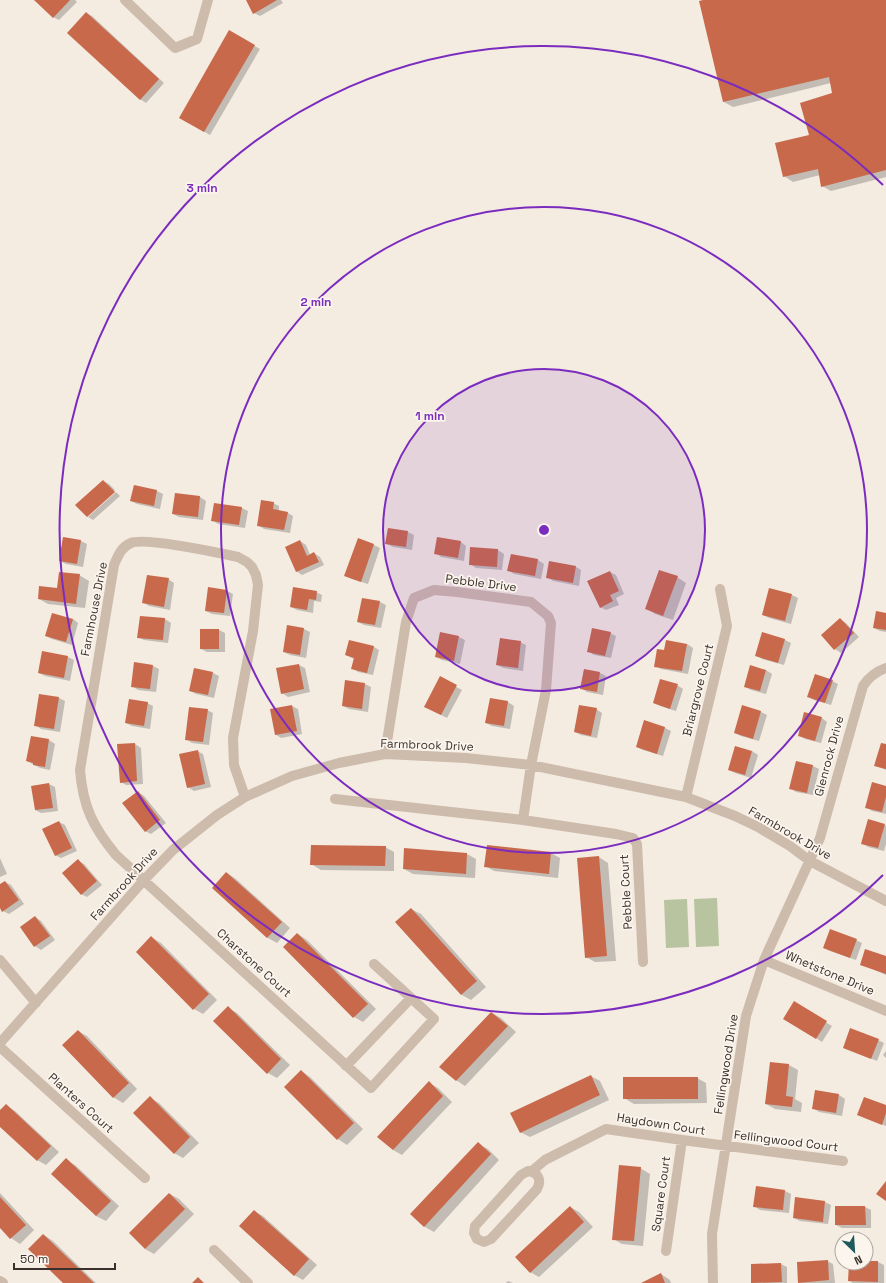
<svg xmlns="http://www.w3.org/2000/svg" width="886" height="1283" font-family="'Space Grotesk',sans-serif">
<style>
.green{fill:#b8c4a0}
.shadow{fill:#0003}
.building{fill:#c8694b}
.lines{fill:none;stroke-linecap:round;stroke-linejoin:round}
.minor{stroke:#cdbbac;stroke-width:10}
.ring{fill:none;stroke:#7b2cbf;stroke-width:2}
.labels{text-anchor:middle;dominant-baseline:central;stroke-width:3.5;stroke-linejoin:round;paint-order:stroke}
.street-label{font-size:12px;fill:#3b302b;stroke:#fbf5ee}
.centre{fill:#7b2cbf;stroke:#fbf5ee;stroke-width:2}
.ring-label{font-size:12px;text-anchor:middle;font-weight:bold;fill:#7b2cbf;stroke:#fbf5ee;stroke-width:3.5;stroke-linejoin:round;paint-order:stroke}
</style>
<rect width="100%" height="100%" fill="#f4ebe1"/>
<path class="green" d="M717 898 719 946 696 947 694 899Z
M687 899 689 947 666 948 664 900Z"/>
<path class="shadow" d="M35 0H75L77 2 59 20 53 17Z
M247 0H281L283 3 260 16 254 13Z
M706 0H886V177L831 191 822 186 820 175 793 182 784 176 810 136 833 94 831 83 733 107 724 102Z
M86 13 92 16 164 83 146 103 140 99Z
M229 32 260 49 210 135 180 118Z
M103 481 109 484 115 490 87 515Z
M134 486 157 491 163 494 160 509 137 504 131 501Z
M116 492 120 496 93 520 88 517Z
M176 494 200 497 206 501 203 520 179 517 173 514Z
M273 503 279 506V511L288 513 293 516 290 533 264 529 258 525Z
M215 504 242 508 248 511 245 528 218 524 212 520Z
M389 529 408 532 414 535 412 550 393 547 387 544Z
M63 538 81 541 87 544 83 567 66 564 60 561Z
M358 539 374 545 380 548 368 584 352 579 346 576Z
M300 541 306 545 310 555 314 553 320 557 324 565 302 575 296 571Z
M461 542 466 546 464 561 441 557 435 553Z
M498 550 504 554 502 570 476 568 470 564Z
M511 555 538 560 544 564 541 579 514 574 508 570Z
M576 567 581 570 579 586 553 581 547 577Z
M610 572 616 575 624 594 616 598 619 605 606 610 600 607Z
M79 575 89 581 85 608 48 604 39 599Z
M677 577 686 583 673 620 655 614 646 608Z
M168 579 174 583 170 610 149 606 144 603Z
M770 589 792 595 798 598 791 624 769 618 763 615Z
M227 591 233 594 230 616 212 614 206 611Z
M316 592 322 595 321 602 314 601 313 613 297 610 291 607Z
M363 599 380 602 386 605 381 628 364 625 358 622Z
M886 614V632L880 631 874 628Z
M141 617 165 619 171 623 168 643 144 640 138 637Z
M73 619 78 623 72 645 52 639 46 636Z
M840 619 846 623 859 637 841 653 835 649 822 635Z
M288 626 304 629 310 632 306 658 290 655 284 652Z
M201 630H219L225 633V652H207L201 649Z
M441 633 459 637 465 640 460 664 442 660 436 657Z
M610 633 616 636 611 658 594 655 588 651Z
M763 634 785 640 791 643 784 665 762 659 756 655Z
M520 642 526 645 523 671 503 668 497 665Z
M687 644 693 648 688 674 661 669 656 666 665 652Z
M374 647 379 650 373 675 358 672 352 668 354 659 346 655Z
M68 657 74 660 70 681 45 676 39 673Z
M299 665 305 668 310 692 288 697 282 693 277 669Z
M153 666 159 669 156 692 138 690 132 686Z
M584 670 600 673 606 676 603 695 587 692 581 688Z
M766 670 772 674 766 694 751 690 745 687Z
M213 673 219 676 214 698 196 694 190 691Z
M440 678 462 690 447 718 431 710Z
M832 681 838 684 831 705 814 700 808 696Z
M365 684 371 687 368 712 349 709 343 706Z
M677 685 683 689 676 711 660 706 654 703Z
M40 695 59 698 65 701 60 732 41 729 35 725Z
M491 699 508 702 514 706 510 729 492 726 486 723Z
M147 703 153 706 150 729 132 726 126 723Z
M292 706 298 709 302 734 281 738 275 734Z
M743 707 761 712 767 715 759 741 741 736 735 733Z
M596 709 602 713 597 738 581 735 575 732Z
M207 710 213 713 209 745 192 743 186 739Z
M822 718 827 722 821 743 805 739 799 735Z
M645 722 665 728 671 731 663 756 643 750 637 747Z
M31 737 49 740 55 744 50 770 40 768 27 761Z
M135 744 141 748 143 784 126 785 121 782Z
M886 745V770L876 766Z
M197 751 203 754 211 787 194 791 188 787Z
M752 751 758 755 751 778 735 773 729 770Z
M797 762 813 766 819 769 813 795 796 792 790 788Z
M49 784 55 787 58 811 41 813 35 810Z
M886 787V814L872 811 866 807Z
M138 792 144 796 166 823 151 834 145 831Z
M59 822 65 825 77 851 61 858 55 855Z
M885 825 886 826V844L884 851 868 847 862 843Z
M385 847 394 852V871L321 870 311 864Z
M405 850 467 854 476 859 475 878 413 874 404 869Z
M551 853 560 858 558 878 494 871 485 866Z
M599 857 608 863 616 961 595 962 586 957Z
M0 858 7 874 0 877Z
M78 861 84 864 102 885 87 897 81 894Z
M227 873 236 879 290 928 277 943 268 938 213 888Z
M5 882 11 885 24 904 9 914 3 911 0 906V885Z
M411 909 421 914 486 987 471 1000 462 995 396 922Z
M35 917 41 921 55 940 41 950 35 946Z
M298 934 307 940 376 1009 363 1022 354 1017 285 947Z
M151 937 161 943 217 1000 203 1014 194 1009Z
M856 940 862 943 856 960 830 951 824 948Z
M886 957V975L861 964Z
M794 1003 832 1026 822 1042 816 1038Z
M228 1008 237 1013 290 1065 277 1078 268 1073Z
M492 1013 501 1018 516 1032 465 1086 456 1080Z
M78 1031 87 1036 137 1089 123 1103 113 1097Z
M878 1040 884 1043 877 1061 844 1047Z
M886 1051V1058L883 1055Z
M771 1063 789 1065 798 1070 795 1099 802 1103 801 1112 775 1109 766 1104Z
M301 1071 310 1077 363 1129 347 1145 338 1139 285 1087Z
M591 1076 600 1081 609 1100 530 1137 520 1132Z
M697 1078 706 1083 707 1103 634 1104 624 1098Z
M429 1083 438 1088 452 1102 402 1155 393 1150Z
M816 1091 839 1095 845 1099 842 1116 819 1112 813 1108Z
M150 1098 159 1103 199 1143 183 1158 174 1153Z
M6 1105 15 1111 59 1152 46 1165 37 1160 0 1126V1111Z
M886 1106V1126L858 1115Z
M478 1144 488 1149 499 1160 434 1232 425 1227 411 1214Z
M66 1160 75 1165 119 1206 106 1221 96 1216Z
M640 1168 650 1174 643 1246 622 1244 613 1239Z
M785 1191 791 1194 789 1213 760 1210 754 1206Z
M0 1193 34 1230 20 1244 11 1238 0 1227Z
M170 1194 179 1199 194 1214 154 1254 145 1249Z
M825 1202 831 1205 828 1224 800 1221 794 1218Z
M570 1207 579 1212 593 1227 539 1277 530 1272Z
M836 1207H865L871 1210V1228H842L836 1225Z
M254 1211 263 1216 317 1265 303 1280 294 1275Z
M44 1235 53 1241 96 1283H64Z
M827 1261 833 1264 835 1283H801L799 1282Z
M866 1262H878L884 1265V1283H853L849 1281 850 1263H866Z
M781 1264 787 1267V1283H752Z
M661 1274 670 1280 671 1283H643Z
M508 1281 513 1283H506Z"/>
<path class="building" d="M34 0H70L53 18Z
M246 0H277L253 14Z
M703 0H886V170L821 187 818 169 783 177 775 143 809 135 800 103 832 93 829 77 723 102 699 1Z
M86 12 159 79 140 100 67 33Z
M229 30 255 45 204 132 179 118Z
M103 480 115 492 87 517 75 505Z
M134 485 157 490 154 506 130 501Z
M175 493 200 496 198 517 172 514Z
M261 500 274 502 273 509 288 512 284 530 257 526Z
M214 503 242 507 239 525 211 521Z
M388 528 408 531 406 547 385 544Z
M63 537 81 540 77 564 59 561Z
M437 537 461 541 458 558 434 554Z
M358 538 374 544 361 582 344 576Z
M300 540 307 556 314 552 319 562 296 572 285 547Z
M470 547 498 549 497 567 469 565Z
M511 554 538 559 535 576 507 571Z
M549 561 576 566 573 583 546 578Z
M659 570 678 576 663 616 645 609Z
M610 571 619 591 610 595 613 601 600 608 587 581Z
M59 572 80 574 76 604 38 599 39 586 57 588Z
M147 575 169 578 164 607 142 603Z
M208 587 227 590 224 613 205 611Z
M293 587 317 591 316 600 309 599 307 610 290 607Z
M769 588 792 594 785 621 762 615Z
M362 598 380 601 375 625 357 622Z
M876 611 886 613V630L873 628Z
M52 613 73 619 66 642 45 636Z
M140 616 165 618 163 640 137 638Z
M840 618 854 633 834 650 821 635Z
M287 625 304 628 300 655 283 652Z
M592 628 611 632 605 656 587 652Z
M200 629H219V649H200Z
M440 632 459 636 454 661 435 657Z
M762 632 785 639 778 663 755 656Z
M500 638 521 641 518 668 496 665Z
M349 640 374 646 367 673 351 669 354 658 345 655Z
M666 640 687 644 682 671 654 667 657 649 664 650Z
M42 651 68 656 64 678 38 673Z
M134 662 153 665 150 689 131 687Z
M299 664 304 689 281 694 276 668Z
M750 665 766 670 760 691 744 687Z
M194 668 213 672 208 695 189 691Z
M584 669 600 672 597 692 580 689Z
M815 674 833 680 825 703 807 697Z
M440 676 457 685 441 715 424 707Z
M660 679 678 684 670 709 653 703Z
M345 680 365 683 362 709 342 706Z
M39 694 59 697 54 729 34 726Z
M490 698 508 701 504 726 485 723Z
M129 699 148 702 144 726 125 723Z
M292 705 297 731 275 735 270 709Z
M579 705 597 708 591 736 574 732Z
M742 705 761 711 753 739 734 733Z
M189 707 208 709 203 742 185 740Z
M804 712 822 717 815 741 798 736Z
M644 720 665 727 657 754 636 747Z
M31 736 49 739 45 767 33 765V763L26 761Z
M135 743 137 781 120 783 117 744Z
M881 743 886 744V769L874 766Z
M735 746 752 751 745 775 728 770Z
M198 750 205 784 187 788 179 754Z
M796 761 813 765 807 793 789 789Z
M872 782 886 786V797L882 812 865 808Z
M49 783 53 808 35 810 31 786Z
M138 791 160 820 145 832 122 803Z
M868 819 885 824 878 848 861 844Z
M59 821 72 848 55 856 42 829Z
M311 845 386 846 385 866 310 865Z
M487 845 551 852 549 874 484 867Z
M404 848 467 853 466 874 403 869Z
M599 856 607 956 585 958 577 858Z
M78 859 97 881 81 895 62 873Z
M226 872 282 922 267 938 212 888Z
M5 881 19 900 2 912 0 908V884Z
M411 908 477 981 461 995 395 922Z
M35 916 50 936 34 947 20 927Z
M830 929 857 939 850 958 823 948Z
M297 933 368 1004 353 1018 283 947Z
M151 936 209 994 193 1010 136 952Z
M865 949 886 956V974L860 965Z
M794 1001 827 1021 816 1039 783 1019Z
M228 1006 281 1059 267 1074 213 1021Z
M491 1012 508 1026 456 1081 439 1067Z
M850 1028 879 1039 871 1059 843 1048Z
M78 1030 129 1083 113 1098 62 1045Z
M770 1062 789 1064 786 1096 793 1097 792 1107 765 1104Z
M301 1070 354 1123 337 1140 284 1087Z
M591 1075 600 1095 520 1133 510 1113Z
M623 1077H698V1099H623Z
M429 1081 443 1096 393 1150 377 1137Z
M815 1090 839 1094 836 1113 812 1109Z
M150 1096 190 1137 174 1154 133 1113Z
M864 1097 886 1105V1113L882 1125 857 1115Z
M6 1104 51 1146 37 1161 0 1127V1110Z
M478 1142 491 1154 424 1227 410 1214Z
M66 1158 111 1201 96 1216 51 1174Z
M619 1165 641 1167 634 1241 612 1240Z
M886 1181V1201L876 1194Z
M756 1186 785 1190 783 1210 753 1207Z
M169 1193 185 1209 145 1249 129 1233Z
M0 1197 26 1225 10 1239 0 1228Z
M795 1197 825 1201 823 1222 793 1218Z
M570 1206 584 1222 530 1273 515 1257Z
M835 1206H865L866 1225H835Z
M254 1210 309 1259 294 1276 239 1226Z
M43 1234 94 1283H63L28 1249Z
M828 1260 829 1280 798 1283 797 1262Z
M866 1261H878V1282L848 1281 849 1263H866Z
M781 1263 782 1282 751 1283V1264Z
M661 1273 665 1283H641Z
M198 1277 204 1283H192Z"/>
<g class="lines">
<path class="minor" d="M125 0 175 48 197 39 208 0
M385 754 406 622 414 598 434 590 457 592 531 602 548 616 551 623 546 690 531 765 523 820
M245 797 234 765 233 738 253 631 258 585 256 575 252 567 247 562 238 557C219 553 146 537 131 543 121 547 118 556 114 565L80 770C83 807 93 827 116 855L371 1088 434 1019 374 964
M686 797 727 626 720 589
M335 799 523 820 616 834 633 838 637 844 643 962
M0 960 36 1003
M764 960 886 1011
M0 1043 144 880 173 850 217 815 245 797 292 776 339 763 385 754 466 758 531 765 686 797 735 816 758 827 790 846 810 861 886 901
M0 1047 145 1178
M346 1066 411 998
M528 1171C538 1172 542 1180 537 1189L491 1239 484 1242 477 1239 474 1233 475 1226 521 1175Z
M532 1171 545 1160 606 1129 682 1140 843 1161
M214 1250 248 1283
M666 1251 682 1140
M0 1281 3 1283
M713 1283 712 1234 746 1016 764 960 820 838 863 686C869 677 875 672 886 668"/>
</g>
<circle cx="544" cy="530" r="161" fill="#7b2cbf" fill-opacity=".12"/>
<g class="ring">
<circle cx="544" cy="530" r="161"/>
<circle cx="544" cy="530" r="323"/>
<path d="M883 875A484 484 0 1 1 883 185"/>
</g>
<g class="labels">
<g class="street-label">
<text transform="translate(481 583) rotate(7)">Pebble Drive</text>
<text transform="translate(94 609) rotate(-79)">Farmhouse Drive</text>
<text transform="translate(698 690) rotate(-76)">Briargrove Court</text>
<text transform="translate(427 745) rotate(2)">Farmbrook Drive</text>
<text transform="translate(829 756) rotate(-75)">Glenrock Drive</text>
<text transform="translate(790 833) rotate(30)">Farmbrook Drive</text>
<text transform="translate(124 884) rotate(-48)">Farmbrook Drive</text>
<text transform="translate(626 892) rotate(-93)">Pebble Court</text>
<text transform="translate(254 963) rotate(42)">Charstone Court</text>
<text transform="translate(830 973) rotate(23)">Whetstone Drive</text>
<text transform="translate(726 1064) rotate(-81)">Fellingwood Drive</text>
<text transform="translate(81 1103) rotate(42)">Planters Court</text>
<text transform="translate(661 1124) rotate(9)">Haydown Court</text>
<text transform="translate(786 1141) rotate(7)">Fellingwood Court</text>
<text transform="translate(661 1194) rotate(-82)">Square Court</text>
</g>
</g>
<circle cx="544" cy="530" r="6" class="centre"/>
<g class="ring-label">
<text x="202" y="192">3 min</text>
<text x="316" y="306">2 min</text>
<text x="430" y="420">1 min</text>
</g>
<g transform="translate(854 1251) rotate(155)"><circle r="19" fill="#fbf5ee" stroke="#aea6a0"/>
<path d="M0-3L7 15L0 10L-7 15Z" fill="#1f5a5e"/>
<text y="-6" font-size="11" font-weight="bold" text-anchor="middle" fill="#3b302b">N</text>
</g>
<path d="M14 1263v6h101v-6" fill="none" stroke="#3b302b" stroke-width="2"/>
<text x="20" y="1263" font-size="12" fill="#3b302b" stroke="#fbf5ee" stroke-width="3" paint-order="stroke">50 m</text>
</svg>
